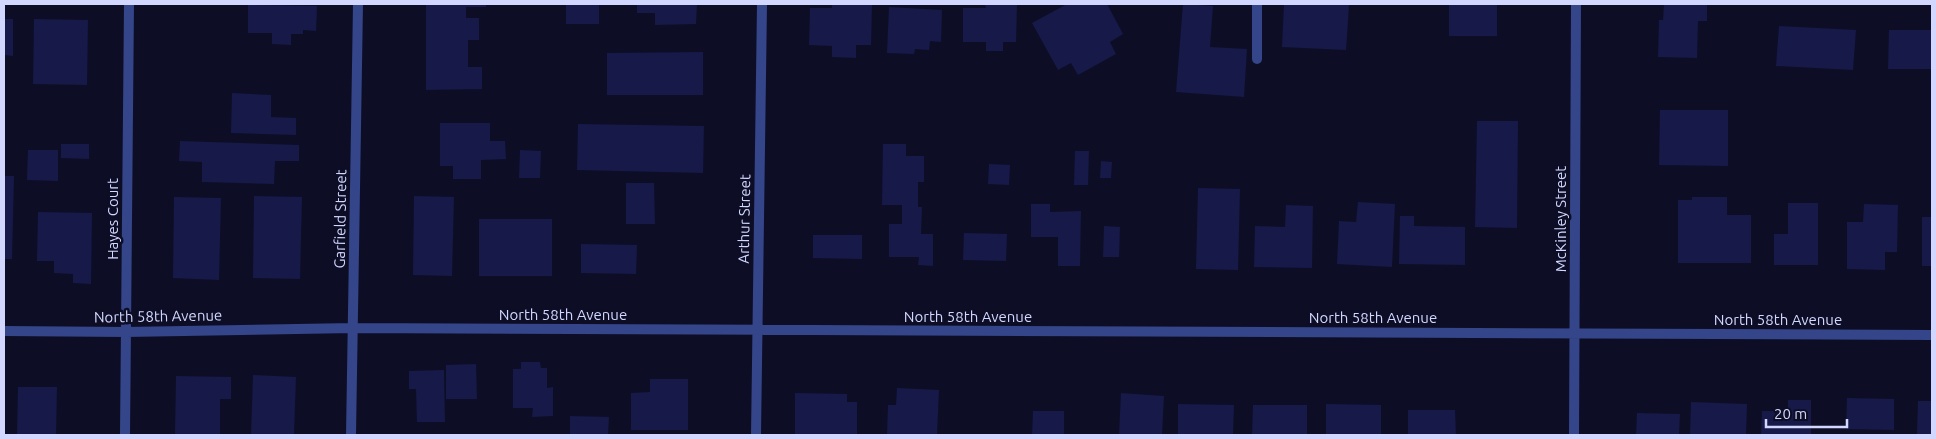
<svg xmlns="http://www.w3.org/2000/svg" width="1936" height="439" font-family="Ubuntu,sans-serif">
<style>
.building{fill:#171948}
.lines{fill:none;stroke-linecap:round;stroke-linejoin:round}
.service{stroke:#344589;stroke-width:10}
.minor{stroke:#344589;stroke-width:10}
.labels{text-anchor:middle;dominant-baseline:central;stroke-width:5;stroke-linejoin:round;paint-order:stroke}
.street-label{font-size:15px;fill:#d2d7ff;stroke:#0d0e26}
</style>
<rect width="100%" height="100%" fill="#0d0e26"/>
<path class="building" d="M426 4H486V7H466V18H479V40H468V67H482V89L426 90Z
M566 4H599V24H566Z
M637 4H697L696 24 655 25V13H637Z
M832 4H872L871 45H856V58L832 57V46L809 45 810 8H832Z
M985 4 1017 5 1016 42H1003V51H986V42H963V8H986Z
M1067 4H1107L1123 34 1110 42 1116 54 1078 75 1071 63 1058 70 1032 23Z
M1183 4 1213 6 1210 47 1247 49 1244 97 1176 92Z
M1284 4 1349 5 1346 50 1282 47Z
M1449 4H1497V36H1449Z
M1664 4H1707V21H1698L1697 58 1658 57 1659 20H1663Z
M248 5 317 6 316 31 303 30V34H291V45L272 44V33H248Z
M889 7 942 10 941 42 930 41 929 50 915 49 914 54 887 53Z
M4 19H13V56L4 55Z
M34 19 88 20 87 85 33 84Z
M1779 26 1856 30 1853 70 1776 66Z
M1889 30H1932V69H1888Z
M703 52V95H607V53Z
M232 93 271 95V117L296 118V135L231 133Z
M1660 110H1728V166L1659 165Z
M1477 121H1518L1517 228 1475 227Z
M440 123H490V141H505L506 159 481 160V179H453V166H440Z
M578 124 704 126 703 173 577 170Z
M180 141 299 145V161H275L274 184 202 182V162L179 161Z
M61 144H89V159L61 158Z
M883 144H906V156H924V182H918V207H922L921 234H933V266L918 265 919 257H889V224H902V205H882Z
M28 150H58V181L27 180Z
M520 150 541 151 540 178H519Z
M1075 151H1089L1088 185H1074Z
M1101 161 1112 162 1111 178H1100Z
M989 164 1010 165 1009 185 988 184Z
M4 176H14L12 259H4Z
M626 183H654L655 224H626Z
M1198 188 1240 189 1238 270 1196 269Z
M254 196 302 197 300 279 253 278Z
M414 196 454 197 452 276 413 275Z
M174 197 221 198 219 280 173 278Z
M1692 197H1727V215H1751V263H1678V200H1692Z
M1358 202 1395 204 1392 267 1337 264 1339 221 1356 222Z
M1788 203H1818V265H1774V234H1788Z
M1031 204H1050V212L1081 211 1080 266H1058V237H1031Z
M1864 204 1898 205 1897 252H1885V270L1847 269V222H1863Z
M1286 205 1313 206 1312 268 1254 267 1255 226 1285 227Z
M38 212 92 213 91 284 73 283V274L54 273V261H37Z
M1400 216H1414V226L1465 227V265L1399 264Z
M1922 217H1932V266H1922Z
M479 219H552V276H479Z
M1104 226 1120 227 1119 257H1103Z
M964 233 1007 234 1006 261 963 260Z
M813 235H862V259L813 258Z
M581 244 637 245 636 274 581 273Z
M521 362H540L541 368H547V388L553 387V416L532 417 533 408H513V369H521Z
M476 364 477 399H446V365Z
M444 370 445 422H417L416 389H409V371Z
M253 375 296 377 294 435H251Z
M176 376 231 377V399H220V435H175Z
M650 379H688V430H631V393L650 392Z
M18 387H57L56 435H17Z
M897 388 939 390 937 435H887L888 405H896Z
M795 393 847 394V402H857V435H795Z
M1121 393 1164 396 1162 435H1119Z
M1847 398 1894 399V430L1846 429Z
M1788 400H1811V435H1761L1762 411H1788Z
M1918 401H1932V435H1917Z
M1691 402 1747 404 1746 435H1690Z
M1178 404 1234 405 1233 435H1178Z
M1326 404 1381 405V435H1326Z
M1253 405H1307V435H1252Z
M1408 410H1455L1456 435H1408Z
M1033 411H1064V435H1032Z
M1637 413 1680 414 1679 435H1636Z
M570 416 609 417 608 435H570Z"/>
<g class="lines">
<path class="service" d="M1257 59V4"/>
<path class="minor" d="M4 331 126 332 353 328 1932 335
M125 435 129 4
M351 435 358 4
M756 435 762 4
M1574 435 1576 4"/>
</g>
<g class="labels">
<g class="street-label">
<text transform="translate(112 219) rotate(-90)">Hayes Court</text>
<text transform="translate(340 219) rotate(-89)">Garfield Street</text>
<text transform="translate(744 219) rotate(-89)">Arthur Street</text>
<text transform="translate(1560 219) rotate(-90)">McKinley Street</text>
<text x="563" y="314">North 58th Avenue</text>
<text transform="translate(158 316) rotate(-1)">North 58th Avenue</text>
<text x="968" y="316">North 58th Avenue</text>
<text x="1373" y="317">North 58th Avenue</text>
<text x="1778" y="319">North 58th Avenue</text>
</g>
</g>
<rect width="1936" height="439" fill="none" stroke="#d2d7ff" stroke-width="10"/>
<path d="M1766 419v8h81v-8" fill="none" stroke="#d2d7ff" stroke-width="2.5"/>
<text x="1774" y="419" font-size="15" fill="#d2d7ff" stroke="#0d0e26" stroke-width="4" paint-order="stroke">20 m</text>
</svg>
